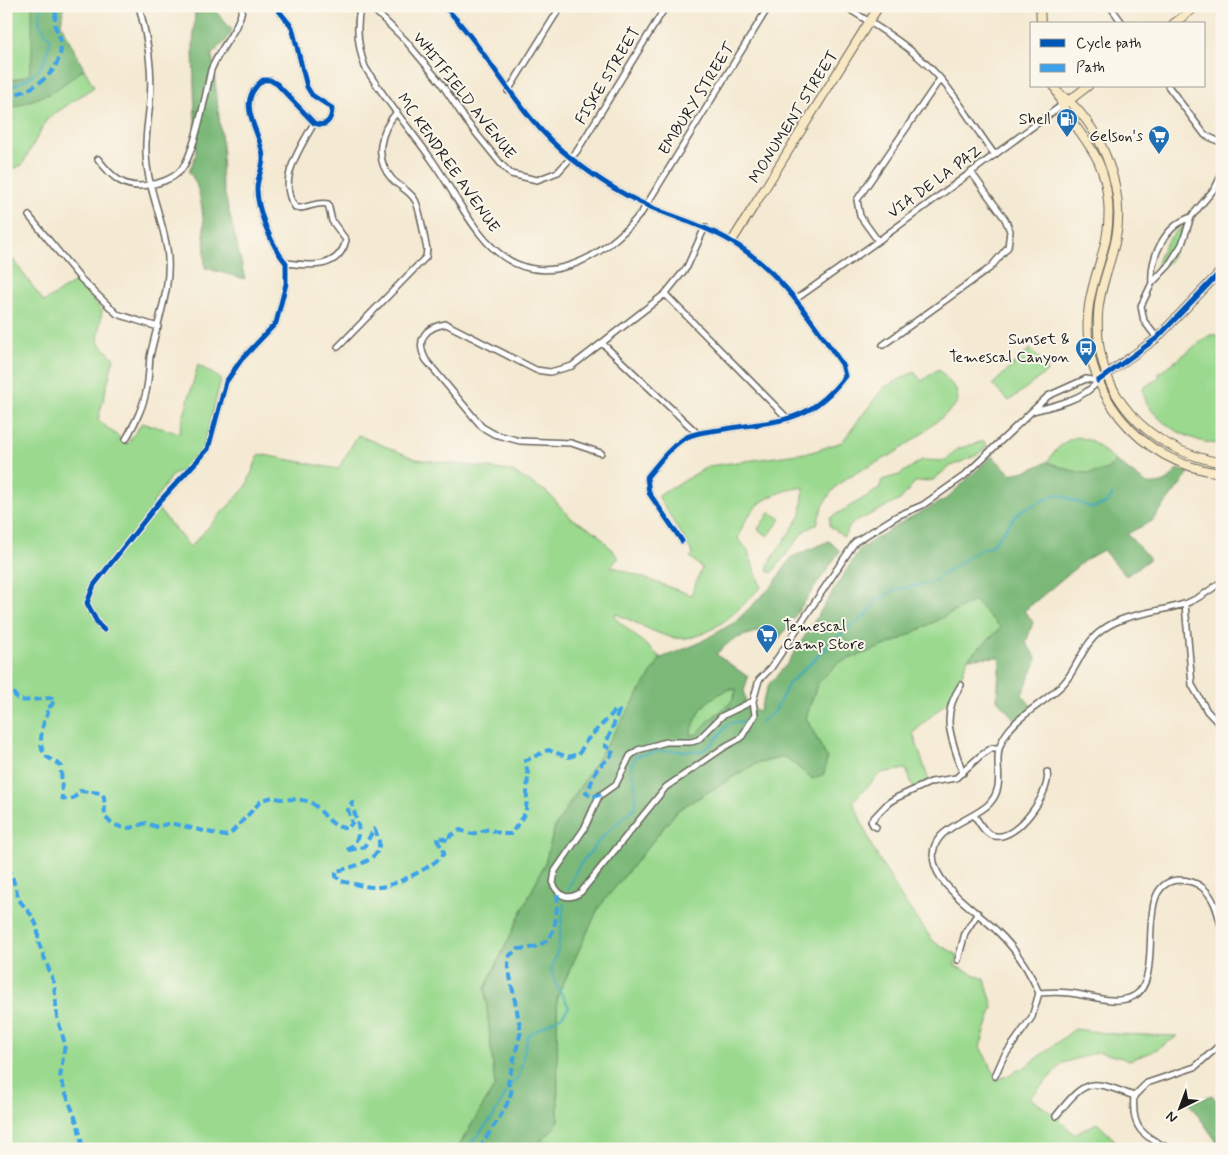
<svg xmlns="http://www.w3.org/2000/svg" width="1228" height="1155" font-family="Mynerve,sans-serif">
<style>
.green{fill:#9ad98e;stroke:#5b7a55}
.forest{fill:#7bb979;stroke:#4c6a4a;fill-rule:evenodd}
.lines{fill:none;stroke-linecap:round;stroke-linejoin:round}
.stream{stroke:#3daabc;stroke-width:2}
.street-casing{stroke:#68645c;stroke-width:8}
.secondary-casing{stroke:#68645c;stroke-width:10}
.street{stroke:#fff;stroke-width:5}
.secondary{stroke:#f8e8c3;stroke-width:8}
.quiet{stroke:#3da2ea;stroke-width:4;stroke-dasharray:8 4;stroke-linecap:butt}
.cycleway-casing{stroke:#fbf7ec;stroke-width:8}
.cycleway{stroke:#0057b8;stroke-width:5}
.labels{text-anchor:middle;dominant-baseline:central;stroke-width:4;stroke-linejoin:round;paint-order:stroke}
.street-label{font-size:16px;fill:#1c1c1c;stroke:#fbf7ec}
.poi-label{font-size:16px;fill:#1c1c1c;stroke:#fbf7ec;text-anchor:end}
</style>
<rect width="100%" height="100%" fill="#fbf7ec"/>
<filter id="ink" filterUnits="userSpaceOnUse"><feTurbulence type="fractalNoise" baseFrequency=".02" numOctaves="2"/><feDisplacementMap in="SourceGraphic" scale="10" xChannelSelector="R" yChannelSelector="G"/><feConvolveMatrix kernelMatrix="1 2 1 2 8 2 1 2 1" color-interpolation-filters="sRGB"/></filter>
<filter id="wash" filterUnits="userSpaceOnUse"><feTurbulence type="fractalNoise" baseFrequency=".0096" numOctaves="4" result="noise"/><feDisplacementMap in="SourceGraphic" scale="20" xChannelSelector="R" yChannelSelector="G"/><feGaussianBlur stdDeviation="1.12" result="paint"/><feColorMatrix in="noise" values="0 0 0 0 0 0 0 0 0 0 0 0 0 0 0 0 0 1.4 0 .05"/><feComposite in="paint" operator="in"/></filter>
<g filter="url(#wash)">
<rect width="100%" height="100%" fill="#f4e9d2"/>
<path class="green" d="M6 6H47L35 74 6 88Z
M84 69 94 87 47 119 22 165 6 172V110L51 93Z
M1185 225 1170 260 1155 275C1157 255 1168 235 1185 225Z
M6 250 44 302 76 281 102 310 98 342 114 358 98 420 127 444 142 423 179 433 198 365 221 379 203 450 183 470 171 476 153 503 190 547 246 487 259 454 338 469 358 435 416 459 511 471 547 492 571 518 597 533 619 558 611 566 691 595 702 568 690 557 693 554 658 496 709 466 812 452 842 442 883 388 914 372 922 381 938 369 956 389 958 401 952 409C934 423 918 438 899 450 861 475 830 472 817 524L804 531 772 573 768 571V565L801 515 804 487C771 492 748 504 738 539L747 549 761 587C737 611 704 648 666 636 648 630 632 620 616 614L615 618 661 658 555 827 545 863 485 988 495 1086 457 1149H6Z
M1210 335H1217L1222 341V444C1194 445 1143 419 1143 388L1160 377 1158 374Z
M1030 349 1047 366V372L1009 401 992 385Z
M1077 437 1092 441 1116 461C1098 483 1070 470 1047 462 1056 450 1062 441 1077 437Z
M984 441 987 446 977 455 949 467 933 480 915 482 900 500 851 524 844 537 830 526V518L879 489 882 480 899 475 922 460 946 461 957 449Z
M770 512 781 519 768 536 758 529Z
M974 601 1001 628 968 658 955 694 913 733 929 781 914 789 906 769 881 773 853 801 872 847 903 900 934 942 958 955 955 966 985 979 993 1007 980 1047 998 1080 1025 1067 1075 1029 1115 1034 1178 1036 1152 1052 1130 1060 1098 1052 1063 1063 1030 1098 1056 1116 1074 1134 1097 1123 1124 1149H534L558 1123 557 997 599 907 678 810 755 764 785 757 813 779 827 758 806 718 817 684 838 663 897 641Z
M729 689H736C734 702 727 706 717 714 709 719 703 728 697 735H690C701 706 701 703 729 689Z"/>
<path class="forest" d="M32 6H64L61 24 84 69 51 93 6 110V82L29 75 32 57Z
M192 6H211L232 30 226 41 212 54 223 153 221 178 245 279 205 268C204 242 206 191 189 172L196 154 193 48 195 12Z
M992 456 1011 474 1029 470 1047 462C1070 470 1098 483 1116 461L1147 484C1162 485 1170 482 1177 469L1189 473 1152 521 1127 534 1150 559 1126 576 1103 550 1085 560 1024 611 1033 622 1026 643 1037 659 1022 695 1034 709 1017 722 997 700 1000 657 968 658 1001 628 974 601 897 641 838 663 817 684 806 718 827 758 824 774 813 779 785 757 755 764 678 810 599 907 557 997 558 1123 534 1149H457L495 1086 485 989 545 863 555 827 661 658 697 644 735 622 772 586 792 557 829 541 840 551 774 646 758 631 732 640 716 654 748 677 744 691 746 705 759 711 769 684 787 664 860 549 902 522 946 499ZM729 689H736C734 703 727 706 717 714 709 719 703 728 697 734L690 735C701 706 701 703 729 689Z
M1212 1095 1222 1108V1149L1189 1103Z"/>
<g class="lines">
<path class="stream" d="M6 90C34 75 46 72 50 39L39 22 41 6
M761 722 775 711 789 683 848 628 866 615 876 601 895 590 932 582 977 551 992 545 1020 511 1057 494 1092 508 1108 503 1112 495
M568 889 578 867 604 835 635 807 637 795 631 765 636 756 659 751H702L712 744 729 723 746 721
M466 1149 493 1117 510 1086 519 1076 528 1035 562 1016 569 1007 557 986 551 970 558 949 564 904"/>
</g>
</g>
<g filter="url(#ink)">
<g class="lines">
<g class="street-casing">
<path id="street" d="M361 6C355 27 358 47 365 67 385 100 410 129 432 160 451 187 465 218 487 242 538 298 604 259 642 212L769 6
M370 6 405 40 441 83 467 122 501 164 511 174 537 180 558 172 577 151 666 6
M444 6C491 54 518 117 572 159 595 177 619 193 646 205 674 218 705 225 732 242 781 271 810 319 842 364L845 376C808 426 775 420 719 430 706 432 692 433 682 440 668 449 658 464 647 477L649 493 682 541
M844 6C878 27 912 47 939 77 960 101 976 130 995 155
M953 6H955
M1110 6 1123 24
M1168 86 1205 135 1222 143
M508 91 561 6
M98 159C111 176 124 190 148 185 158 184 172 179 179 172 194 159 206 92 211 70 220 47 238 32 243 6
M29 216 80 278 117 314 158 327
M878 241 860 216 857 200 940 79
M286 263C309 266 339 270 346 240L332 221 328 204C316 201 308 209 296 208 275 182 301 147 314 123
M1152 283C1150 256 1165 226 1191 217
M665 294 788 419
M796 299 878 241 1062 105
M1157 338 1144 321 1141 306 1152 283 1169 265 1182 244 1191 217 1215 188 1222 174
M603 344 697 433
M883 345 990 268 1008 247 1010 231 1005 219 971 172
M338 347 426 257 427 249C424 238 420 208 415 200 410 191 398 186 392 179 373 158 380 131 397 112
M126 439C135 423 144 406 147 387 149 377 149 366 150 357 157 321 173 286 167 249 162 216 147 187 146 153 145 135 149 117 150 100 153 67 147 38 139 6
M601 453 571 443 520 441 494 434 482 427 426 360C415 340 425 327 446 324L536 370 550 372 572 366 665 294 687 267 705 227
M1185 604 1192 685 1207 711 1222 727
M104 630 98 624 87 603 94 585 160 501 208 449 226 382 241 360 276 323 286 284V263C272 247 257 210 257 189 257 178 263 169 263 158 263 133 232 104 263 80H270L277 84 314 123C326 128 332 120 332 108L312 95 307 87 292 27 275 6
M961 685C939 718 952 739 963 773
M753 701 755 715 741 738 726 746 666 787 581 892C568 901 560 897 553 884L555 871 584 829 599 796 616 784 630 756 638 750 666 742H691L698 740 722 716Z
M753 701 759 680 771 668 855 542 897 516 923 505 964 476 1048 396 1086 379 1098 381C1085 399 1054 406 1033 411
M974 815C980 823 984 834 995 836 1017 841 1052 791 1047 772
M876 827 873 825 871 821 888 803 896 798 931 782 956 778 980 756 992 748H999
M958 960 965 933 978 913
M1039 993C1050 992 1060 992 1070 993 1089 995 1116 1006 1134 996 1167 978 1131 883 1178 880 1187 880 1196 882 1203 888 1215 898 1218 914 1222 929
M995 1076 1003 1058 1032 1017 1039 993C1029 970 1016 949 997 931 979 913 943 891 935 866 923 829 971 822 989 804 1007 785 993 765 1000 746 1010 717 1044 705 1064 683 1078 667 1083 644 1101 631 1124 612 1160 613 1187 603 1200 598 1211 590 1222 581
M1056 1116C1086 1078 1090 1079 1134 1096
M1170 1149C1142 1135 1131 1129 1134 1096L1147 1083 1195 1067 1222 1043"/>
</g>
<g class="secondary-casing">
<path id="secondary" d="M1040 6 1041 24
M1173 24 1197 6
M1054 86C1058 93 1060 101 1063 107 1085 143 1104 155 1108 201 1112 243 1095 266 1089 305 1077 388 1139 465 1222 473
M1059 93C1100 123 1126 187 1116 238 1111 264 1099 288 1098 315 1094 395 1147 449 1222 463
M1066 103 1088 86
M732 241 879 6
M1103 377 1157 338 1222 270"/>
</g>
<use href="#street" class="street"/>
<use href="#secondary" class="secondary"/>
<path class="quiet" d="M6 97C32 91 62 74 61 44 61 38 57 32 55 26 54 20 56 12 57 6
M6 683C12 687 13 695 18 699 24 703 46 697 54 698L52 705 46 709 48 713C42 722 38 745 44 754 47 759 56 761 61 766L62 798C70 802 75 798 80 791L101 793 104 797 105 817 112 824 121 827 130 828 146 823 157 827 170 823 225 836 231 833 262 800 273 797C285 802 302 796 313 804 324 812 331 829 348 828L352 823 348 810 352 802C355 822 368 835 346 851L364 847 374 829C393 858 355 867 336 871V876L340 881C352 883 367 888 379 887 394 886 436 866 444 853L437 839 439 837 449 841 450 836 460 830 472 834 489 829 502 834H511L526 812 528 774 525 761 548 750 568 757 579 754 586 741 616 710 619 711 605 746 613 750C611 760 604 761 598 768 592 775 592 786 586 793L592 797 602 794
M6 867 12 876 19 900 33 917 38 929V941L54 983 57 1017 65 1044 60 1078 78 1125 83 1149
M480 1149C491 1126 506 1114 512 1089L508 1083 521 1031 508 966 509 956 518 949C559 948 555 924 558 892"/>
<g class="cycleway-casing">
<path id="cycleway" d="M444 6C491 54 518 117 572 159 595 177 619 193 646 205 674 218 705 225 732 242 781 271 810 319 842 364L845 376C808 426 775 420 719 430 706 432 692 433 682 440 668 449 658 464 647 477L649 493 682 541
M1098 381 1157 338 1222 270
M104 630 98 624 87 603 94 585 160 501 208 449 226 382 241 360 276 323 286 284V263C272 247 257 210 257 189 257 178 263 169 263 158 263 133 232 104 263 80H270L277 84 314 123C326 128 332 120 332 108L312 95 307 87 292 27 275 6"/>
</g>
<use href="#cycleway" class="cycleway"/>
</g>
</g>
<defs>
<g id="fuel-pin" transform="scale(1.125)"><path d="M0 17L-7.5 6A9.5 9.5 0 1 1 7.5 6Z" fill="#1f6fb2" stroke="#fbf7ec"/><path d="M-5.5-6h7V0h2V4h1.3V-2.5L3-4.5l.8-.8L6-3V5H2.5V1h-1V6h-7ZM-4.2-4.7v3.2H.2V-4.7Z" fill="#fff"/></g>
<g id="supermarket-pin" transform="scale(1.125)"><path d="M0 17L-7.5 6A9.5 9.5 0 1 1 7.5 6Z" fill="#1f6fb2" stroke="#fbf7ec"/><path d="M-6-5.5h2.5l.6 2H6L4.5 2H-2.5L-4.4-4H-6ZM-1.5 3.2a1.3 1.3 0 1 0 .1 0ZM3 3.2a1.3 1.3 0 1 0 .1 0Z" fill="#fff"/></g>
<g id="bus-pin" transform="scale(1.125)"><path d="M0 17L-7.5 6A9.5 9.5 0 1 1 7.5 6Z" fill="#1f6fb2" stroke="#fbf7ec"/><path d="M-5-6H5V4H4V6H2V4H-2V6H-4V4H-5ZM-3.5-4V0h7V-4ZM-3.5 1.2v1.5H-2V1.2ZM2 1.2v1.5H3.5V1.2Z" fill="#fff"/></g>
</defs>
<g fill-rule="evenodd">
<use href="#fuel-pin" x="1067" y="119"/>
<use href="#supermarket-pin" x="1159" y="136"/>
<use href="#bus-pin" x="1086" y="348"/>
<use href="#supermarket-pin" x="767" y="635"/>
</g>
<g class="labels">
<g class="street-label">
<text transform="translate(608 76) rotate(-59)">FISKE STREET</text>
<text transform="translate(464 96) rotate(52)">WHITFIELD AVENUE</text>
<text transform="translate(697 99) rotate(-58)">EMBURY STREET</text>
<text transform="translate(794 117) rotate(-58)">MONUMENT STREET</text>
<text transform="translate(448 163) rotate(55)">MC KENDREE AVENUE</text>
<text transform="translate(935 182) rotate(-36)">VIA DE LA PAZ</text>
</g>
<g class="poi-label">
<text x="1051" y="119">Shell</text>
<text x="1143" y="136">Gelson's</text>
<text x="1070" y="339">Sunset &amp;<tspan x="1070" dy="18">Temescal Canyon</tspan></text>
<text x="783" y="626" text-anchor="start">Temescal<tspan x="783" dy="18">Camp Store</tspan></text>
</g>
</g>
<rect width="1228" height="1155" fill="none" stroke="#fbf7ec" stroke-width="25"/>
<rect x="1030" y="22" width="175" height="65" fill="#fbf7ec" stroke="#a29f99"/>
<rect x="1040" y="39" width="25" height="8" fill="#0057b8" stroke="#a29f99"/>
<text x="1076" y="48" font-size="15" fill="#1c1c1c">Cycle path</text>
<rect x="1040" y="64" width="25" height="8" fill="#3da2ea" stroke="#a29f99"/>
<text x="1076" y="72" font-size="15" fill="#1c1c1c">Path</text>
<g transform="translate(1180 1108) rotate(222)" stroke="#fbf7ec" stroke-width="4" paint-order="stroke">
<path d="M0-4L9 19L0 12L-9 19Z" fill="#1c1c1c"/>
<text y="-8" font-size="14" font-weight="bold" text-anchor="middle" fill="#1c1c1c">N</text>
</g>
</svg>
